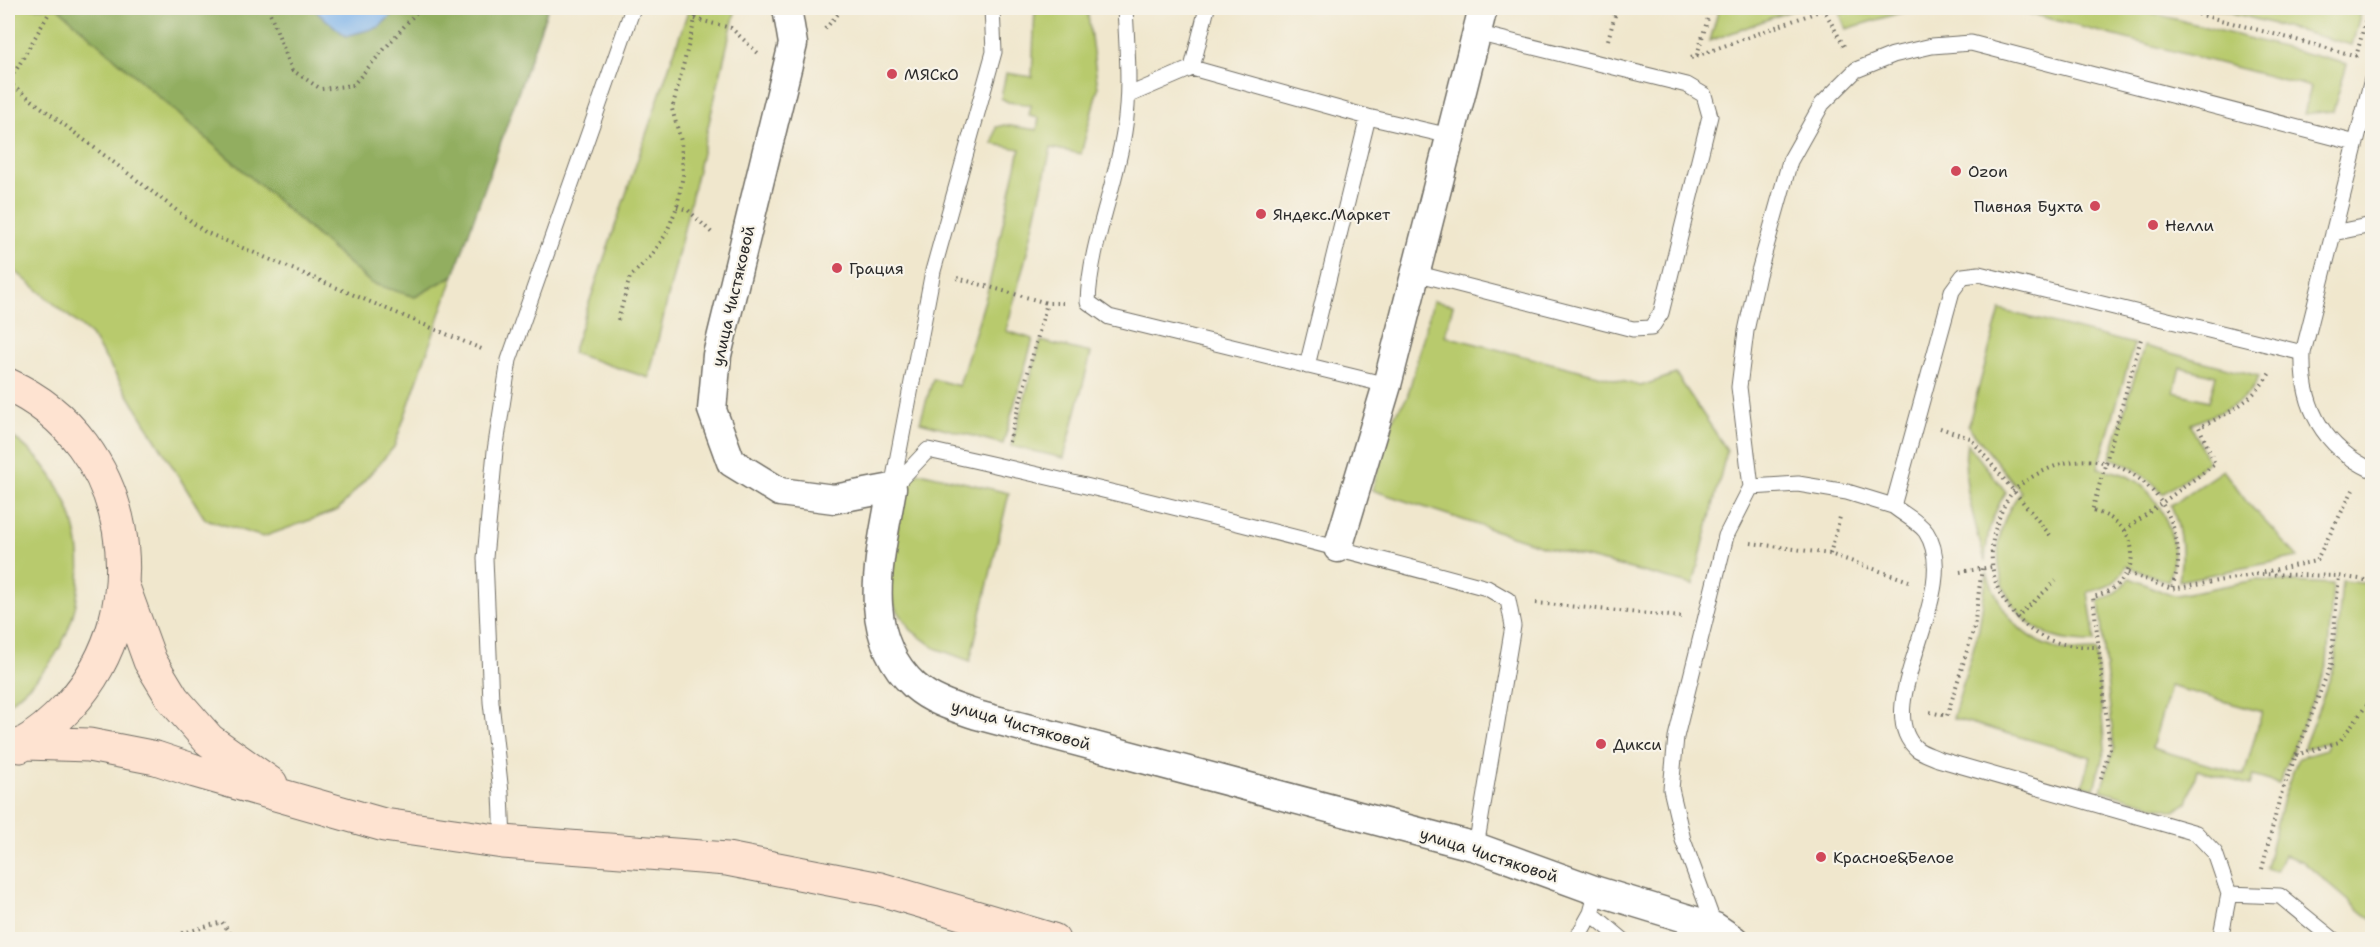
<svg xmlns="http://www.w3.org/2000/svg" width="2380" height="947" font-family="'Shantell Sans',sans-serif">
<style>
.green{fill:#b8ca6d;stroke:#727a4c;stroke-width:1.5;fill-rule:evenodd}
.forest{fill:#92ae60;stroke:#5e6c46;stroke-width:1.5}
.water{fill:#7cb2eb;stroke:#546e8b;stroke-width:1.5}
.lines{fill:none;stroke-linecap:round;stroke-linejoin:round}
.lane-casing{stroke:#706d64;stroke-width:17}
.street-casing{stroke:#706d64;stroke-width:31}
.secondary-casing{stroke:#706d64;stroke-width:35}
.path{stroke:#706d64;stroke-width:4;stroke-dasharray:1.5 4.5;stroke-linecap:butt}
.lane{stroke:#fff;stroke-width:15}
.street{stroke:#fff;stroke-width:28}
.secondary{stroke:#fee3d1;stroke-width:33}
.poi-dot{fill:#d1495b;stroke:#f7f3e8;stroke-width:2}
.labels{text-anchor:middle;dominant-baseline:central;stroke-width:4.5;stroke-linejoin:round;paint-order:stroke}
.poi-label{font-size:16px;fill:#2b2b2b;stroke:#f7f3e8;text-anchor:start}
.street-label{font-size:16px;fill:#2b2b2b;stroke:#f7f3e8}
</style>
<rect width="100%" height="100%" fill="#f7f3e8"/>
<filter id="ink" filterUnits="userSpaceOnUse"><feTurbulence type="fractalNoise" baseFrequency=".0167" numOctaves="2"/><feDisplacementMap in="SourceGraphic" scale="12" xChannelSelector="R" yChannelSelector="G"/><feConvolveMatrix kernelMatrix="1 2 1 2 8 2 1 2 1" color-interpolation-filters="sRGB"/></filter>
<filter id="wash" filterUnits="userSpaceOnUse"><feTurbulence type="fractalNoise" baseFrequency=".008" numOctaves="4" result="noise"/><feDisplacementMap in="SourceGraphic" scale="24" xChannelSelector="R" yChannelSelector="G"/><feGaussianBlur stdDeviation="1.35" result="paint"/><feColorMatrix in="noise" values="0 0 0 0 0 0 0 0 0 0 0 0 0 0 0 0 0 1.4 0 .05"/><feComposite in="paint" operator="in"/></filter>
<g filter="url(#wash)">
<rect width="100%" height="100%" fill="#f0e7cd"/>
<path class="green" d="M8 8H58L371 283 415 297 454 275 394 447 338 510 263 537 205 519 91 335 8 265Z
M689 8H736L649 378 572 353Z
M1035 8H1087L1098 88 1081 154 1051 148 1028 249 1006 331 1033 339 1003 444 920 422 933 379 959 386 987 293 1020 149 993 144 996 127 1004 125 1037 130 1039 118 1029 116 1031 105 1008 102 1001 98 1006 73 1032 77Z
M1719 8H1798L1710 41Z
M1859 8H1916L1846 29 1840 14Z
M2008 8H2133L2347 64 2333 111 2304 114 2311 87Z
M2214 8H2362L2352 45Z
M1433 301 1453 305 1445 336 1641 386 1676 374 1727 450 1693 585 1542 546 1372 490 1395 414 1407 398Z
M2000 310 2134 344 2098 468C2107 470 2117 472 2125 475 2156 489 2175 527 2173 560 2172 567 2170 575 2168 582L2126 566C2118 584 2106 588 2088 592L2095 642C2076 642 2058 641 2041 631 1991 603 1986 533 2021 492L1968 426Z
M1041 341 1091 353 1064 458 1011 446Z
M2144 346 2259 376C2251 403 2214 415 2191 424L2208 462 2163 494C2148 476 2132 466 2110 458ZM2180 367 2216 376 2209 401 2174 392Z
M8 434C79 478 99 575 60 647 48 670 28 688 8 704Z
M1967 443 2006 492C1991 516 1987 533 1985 561 1976 523 1960 483 1967 443Z
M2223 470 2246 501 2298 557 2179 581C2183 552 2182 533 2171 505Z
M924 473 1009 493 970 661 935 648 911 630 895 607 887 584 906 484 913 474Z
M1987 573C2001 613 2023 644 2067 651 2076 652 2087 651 2096 651L2105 749 2094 788 2083 785 2091 757 1953 718 1979 629Z
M2130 578 2168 594 2177 595 2256 580 2333 584 2327 663 2279 784 2253 776 2250 785 2197 770 2187 803 2174 811 2101 790 2114 748 2099 601C2112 596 2121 590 2130 578ZM2170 686 2262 712 2244 775 2152 748Z
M2342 581 2372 584V919L2364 914 2302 861 2284 855 2276 871 2266 868 2283 798 2298 758 2326 750 2328 742 2303 749 2335 665Z"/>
<path class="forest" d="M58 8H312L346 36 379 27 399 8H548L454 275 415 297 371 283Z"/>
<path class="water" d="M312 8H399L379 27 346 36Z"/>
</g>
<g filter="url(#ink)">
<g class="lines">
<g class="lane-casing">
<path id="lane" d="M1125 8C1127 49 1131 90 1124 132 1115 189 1090 244 1088 302L1109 317 1387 385
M1192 68 1368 117 1450 136
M1129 95 1192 68 1207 8
M2356 143 1971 43 1932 46 1893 55 1856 70 1822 104 1790 161 1758 275 1746 331 1739 387 1751 487 1798 484 1847 492 1893 506 1952 291 1963 276 1979 274 2303 353 2372 79
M2333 233 2372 225
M1415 273 1633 329 1651 328 1661 313 1710 116 1704 95 1687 85 1476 33
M2303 353C2301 406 2323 447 2372 470
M1307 366 1368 117
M892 488 928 450C1115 491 1302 538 1487 588L1508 600 1513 626 1476 847
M892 488 933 271 994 52 992 8
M1893 506C1903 514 1919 522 1926 532 1965 591 1867 706 1917 749 1922 753 1932 756 1938 759L2196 833 2215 853 2229 894 2220 940
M503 842 501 793 491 702 485 558 495 451 509 360 633 8
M2229 894 2280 896 2334 940
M1591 913 1623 940
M1715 927 1683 840 1671 789 1676 737 1726 536 1751 487
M1576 940 1591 913 1597 891"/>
</g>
<g class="street-casing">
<path id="street" d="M787 8 793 44 717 355 712 410 731 462 780 492 834 499 892 488C881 555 857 633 915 686 932 701 956 708 977 715L1476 847 1597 891 1715 927 1734 940
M1338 548 1387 385 1483 8"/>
</g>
<g class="secondary-casing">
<path id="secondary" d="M8 385C132 441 160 607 69 706 55 721 38 736 20 746
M123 587 150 661 173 699 209 740 271 784
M26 743 89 745 156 758 195 771 384 825 503 842 727 859 880 889 1053 940"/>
</g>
<path class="path" d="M268 8 292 70 321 89 353 85 420 8
M1823 8 1845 48
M2175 8 2357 56
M695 19 731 28 758 53
M825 29 843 8
M1608 40 1617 8
M1697 55 1711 8
M2356 57 2369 8
M1691 58 1828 8
M8 82 205 232 484 350
M8 84 52 8
M677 207 688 210 712 233
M957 278 1047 303H1063
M618 320 630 277 652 255 666 234 677 207 683 175 681 141 672 109 698 8
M1940 428 1970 438 2050 535
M1009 442 1047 303
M2125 530 2215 464 2199 427C2229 414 2254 400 2271 371
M1751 543 1830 554 1909 581
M1830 554 1840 517
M1960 572 1992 567
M2264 572 2316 561 2353 490
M2128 573 2172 589 2258 574 2339 576 2372 581
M1536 603 1681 617
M2016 618 2056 581
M2100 647C2055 647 2030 639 2004 600 1991 581 1989 552 1995 530 1999 517 2004 503 2012 493 2020 483 2034 475 2046 470 2110 438 2178 490 2178 558 2179 568 2174 579 2172 589
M1930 712 1947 716 1974 628 1982 568
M2296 755 2339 742 2372 698
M2101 778 2110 748 2093 597C2146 583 2144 522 2092 511L2141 339
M2262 869 2280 797 2331 664 2339 576
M159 940 222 922 235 940"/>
<use href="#lane" class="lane"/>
<use href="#street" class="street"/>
<use href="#secondary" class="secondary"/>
</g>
</g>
<g class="poi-dot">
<circle cx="892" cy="74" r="6"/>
<circle cx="1956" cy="171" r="6"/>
<circle cx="2095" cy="206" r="6"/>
<circle cx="1261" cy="214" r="6"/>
<circle cx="2153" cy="225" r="6"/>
<circle cx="837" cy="268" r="6"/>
<circle cx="1601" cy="744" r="6"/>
<circle cx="1821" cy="857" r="6"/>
</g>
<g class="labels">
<g class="poi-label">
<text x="904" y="74">МЯСкО</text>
<text x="1968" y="171">Ozon</text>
<text x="2083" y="206" text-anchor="end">Пивная Бухта</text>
<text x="1273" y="214">Яндекс.Маркет</text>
<text x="2165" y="225">Нелли</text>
<text x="849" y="268">Грация</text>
<text x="1613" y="744">Дикси</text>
<text x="1833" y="857">Красное&amp;Белое</text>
</g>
<g class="street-label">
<text transform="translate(733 296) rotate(-77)">улица Чистяковой</text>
<text transform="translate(1021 725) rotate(16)">улица Чистяковой</text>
<text transform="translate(1489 855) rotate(18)">улица Чистяковой</text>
</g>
</g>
<rect width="2380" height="947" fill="none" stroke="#f7f3e8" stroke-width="30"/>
</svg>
